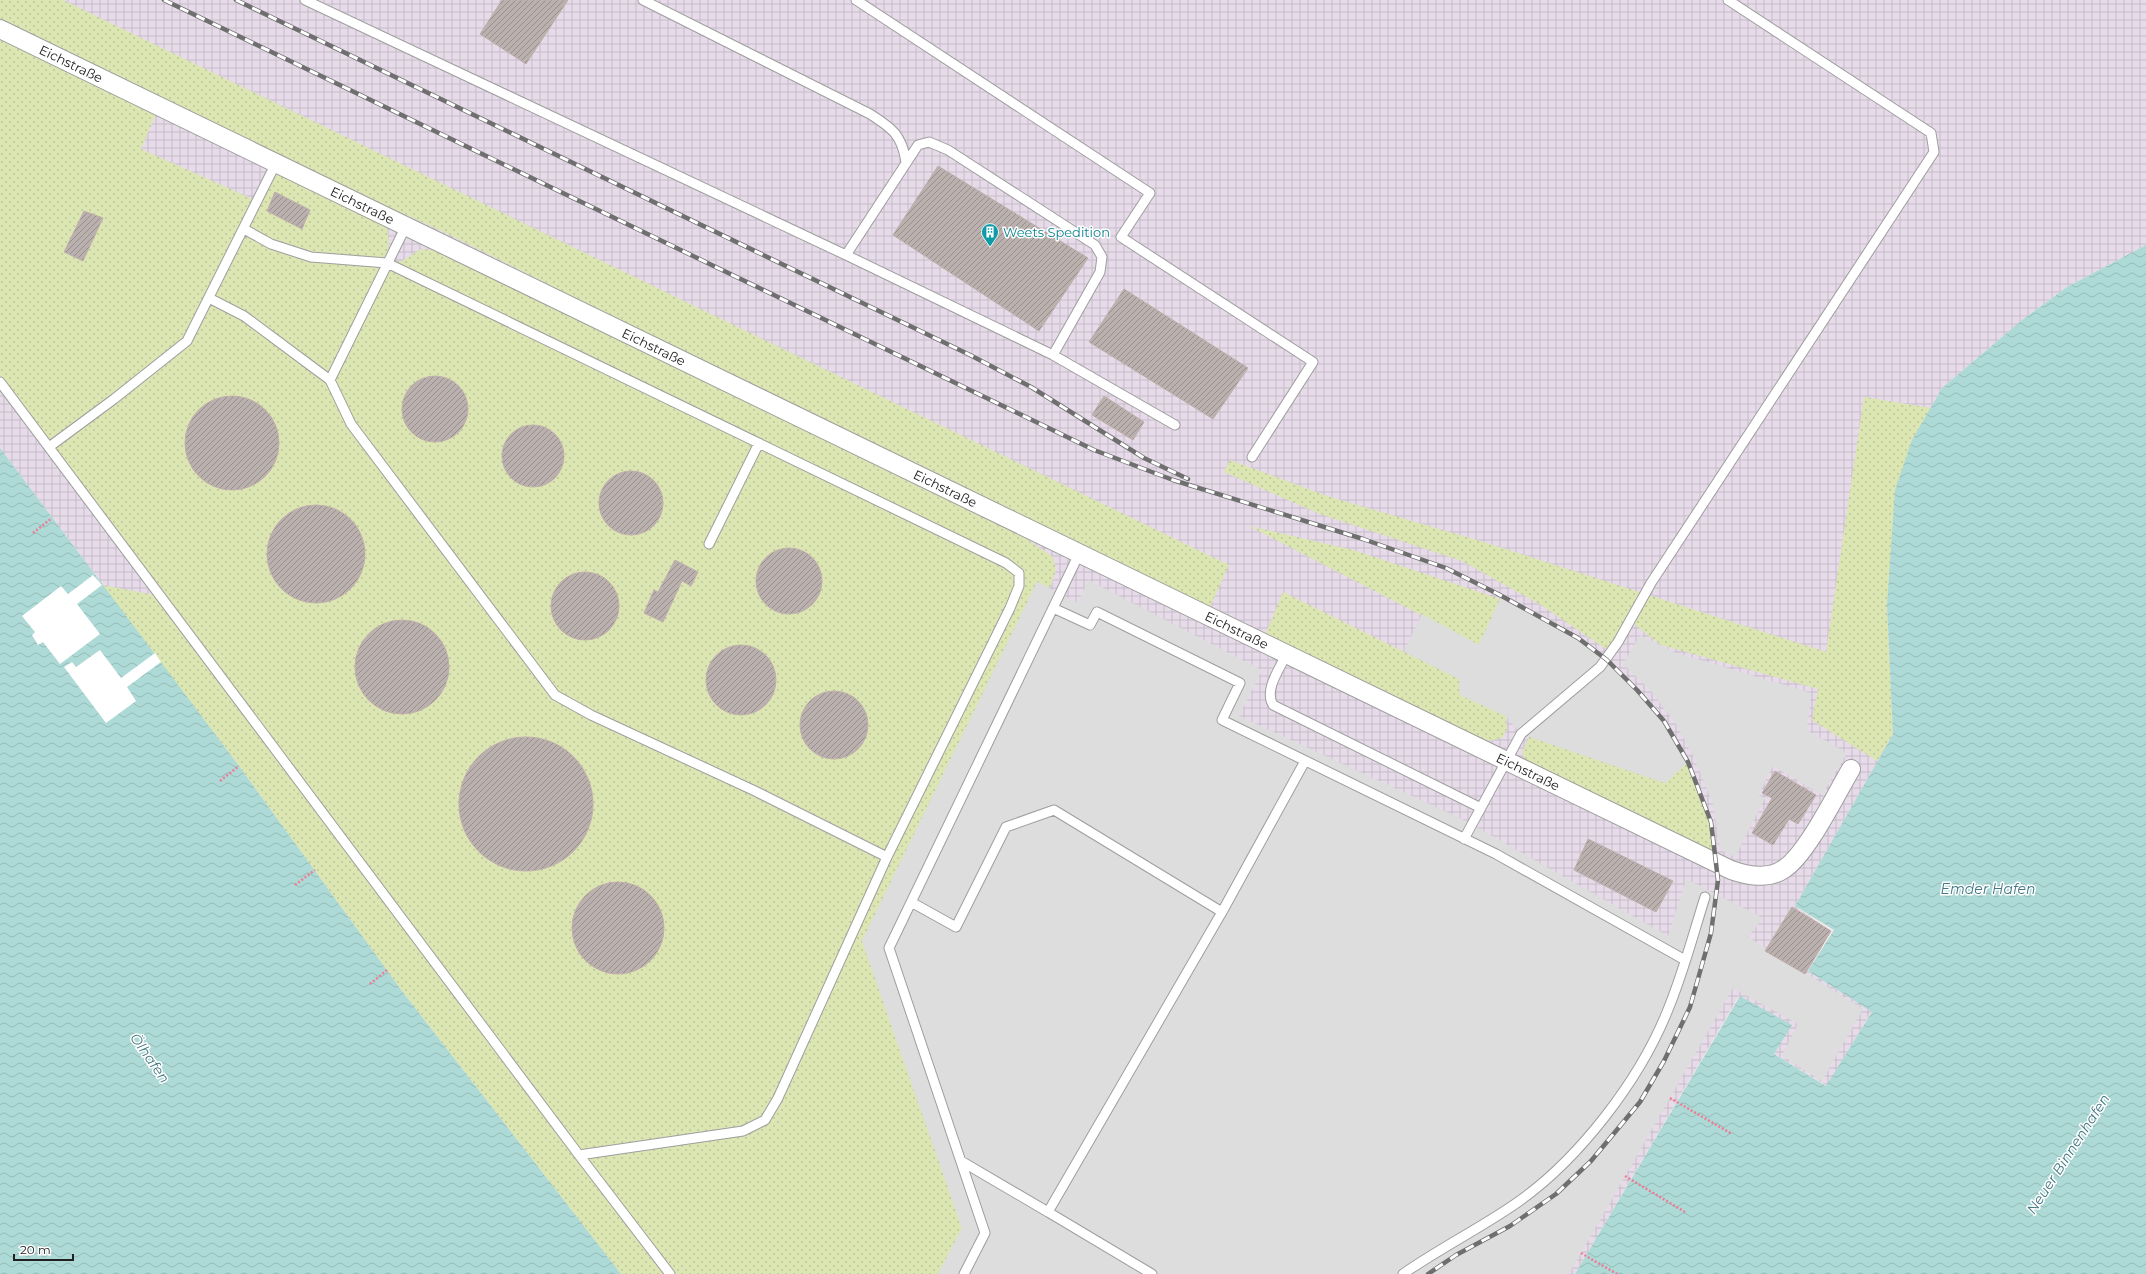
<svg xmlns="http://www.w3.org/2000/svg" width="2146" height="1274" font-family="Montserrat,sans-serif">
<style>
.industrial{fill:url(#industrial-grid)}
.grass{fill:url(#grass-dots);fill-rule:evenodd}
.parking{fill:#ddd}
.water{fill:url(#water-waves)}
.pier{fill:#fff}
.building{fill:url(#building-hatch);stroke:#c1afac}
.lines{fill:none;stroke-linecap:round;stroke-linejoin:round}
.lane-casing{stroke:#9e9e9e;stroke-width:11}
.street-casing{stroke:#9e9e9e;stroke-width:20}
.path{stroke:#ef7b94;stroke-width:2.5;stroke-dasharray:2 2;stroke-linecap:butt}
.lane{stroke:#fff;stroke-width:9}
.street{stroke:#fff;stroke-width:18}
.rail-casing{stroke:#6f6f6f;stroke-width:4.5}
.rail{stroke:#fff;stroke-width:3;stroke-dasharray:9;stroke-linecap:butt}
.labels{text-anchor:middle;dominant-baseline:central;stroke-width:3;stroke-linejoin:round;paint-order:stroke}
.street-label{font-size:13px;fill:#212121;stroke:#fff}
.culture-label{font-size:13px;fill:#0d838f;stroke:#fff;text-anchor:start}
.water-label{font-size:14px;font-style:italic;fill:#437884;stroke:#fff}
</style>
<defs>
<pattern id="industrial-grid" width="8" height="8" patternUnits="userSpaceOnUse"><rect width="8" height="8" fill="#e7dbe9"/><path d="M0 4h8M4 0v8" fill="none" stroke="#c6bcc8"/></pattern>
<pattern id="grass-dots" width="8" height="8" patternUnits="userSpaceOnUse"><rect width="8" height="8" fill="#dce6b3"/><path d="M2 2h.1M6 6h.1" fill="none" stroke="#bcc59a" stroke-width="1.8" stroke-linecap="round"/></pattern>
<pattern id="water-waves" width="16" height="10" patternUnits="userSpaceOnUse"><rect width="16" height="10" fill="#addad6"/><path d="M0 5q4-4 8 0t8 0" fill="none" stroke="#95bbb7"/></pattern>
<pattern id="building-hatch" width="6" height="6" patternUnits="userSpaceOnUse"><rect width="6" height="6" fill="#bab0ae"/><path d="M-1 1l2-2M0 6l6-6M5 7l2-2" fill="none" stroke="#978f8d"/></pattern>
</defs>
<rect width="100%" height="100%" fill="#f1ece9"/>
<path class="industrial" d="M0 0H2146V245L2067 287 2022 320 1942 388 1912 440 1887 605 1893 734 1795 906 1831 931 1808 971 1872 1011 1827 1086 1774 1054 1791 1025 1739 996 1575 1274H621L0 448Z"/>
<path class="grass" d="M0 0H63L1229 565 1210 607 632 326 448 234 402 213 280 165 387 228 389 241 388 262 402 261 421 249 439 251 1025 538 1053 557 1056 570 1050 588 1037 582 862 941 962 1228 938 1274H621L402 991 239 766 102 585 160 596 0 382ZM159 107 276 163 257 201 141 149Z
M1864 397 1931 408 1912 440 1887 605 1893 734 1877 761 1812 720 1818 689 1661 645 1630 621 1612 653 1541 605 1462 561 1320 514 1224 472 1230 460 1330 497 1487 543 1826 652Z
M1249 526 1353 550 1500 599 1479 645Z
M1283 592 1459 679 1460 695 1506 716 1507 729 1502 738 1488 741 1479 739 1265 635Z
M1521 734 1665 783 1688 762 1711 822 1716 863 1525 761 1522 752 1529 737Z"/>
<path class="parking" d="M1088 580 1262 670 1239 716 1464 820 1668 936 1686 879 1763 918 1748 937 1863 1009 1822 1081 1782 1056 1798 1024 1733 988 1569 1274H938L962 1228 862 941 1037 582 1078 603Z
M1500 599 1533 613 1578 638 1607 660 1637 690 1664 721 1688 762 1665 783 1521 734 1506 716 1460 695 1459 679 1404 651 1422 614 1479 645Z
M1640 635 1674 652 1811 693 1807 730 1847 753 1822 795 1773 766 1758 795 1765 798 1735 857 1720 850 1713 804 1695 760 1676 724 1650 690 1623 664Z"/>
<path class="water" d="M2146 245V1274H1575L1740 996 1792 1025 1774 1054 1826 1086 1872 1012 1808 971 1834 930 1795 906 1893 734 1887 605 1895 490 1912 440 1942 388 2022 320 2067 287Z
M0 448 239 766 402 991 621 1274H0Z"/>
<path class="pier" d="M93 575 102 585 77 604 100 634 60 664 43 642 38 645 32 635 35 632 22 616 61 586 68 594Z
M100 650 121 678 155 653 161 662 127 687 136 701 106 723 64 667 72 662 76 667Z"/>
<path class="building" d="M502 0H568L526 64 480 34Z
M938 166 1088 258 1039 331 893 235Z
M275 192 310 210 302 229 267 211Z
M84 211 103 218 83 261 64 252Z
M1124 289 1248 368 1213 419 1089 342Z
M402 409a33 33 0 1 1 66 0a33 33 0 1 1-66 0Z
M1104 396 1144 422 1133 440 1092 415Z
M185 443a47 47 0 1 1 94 0a47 47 0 1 1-94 0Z
M502 456a31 31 0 1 1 62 0a31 31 0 1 1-62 0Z
M599 503a32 32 0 1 1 64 0a32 32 0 1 1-64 0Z
M267 554a49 49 0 1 1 98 0a49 49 0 1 1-98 0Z
M756 581a33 33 0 1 1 66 0a33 33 0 1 1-66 0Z
M675 560 698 572 691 586 682 581 663 622 644 613 654 590 658 592Z
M551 606a34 34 0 1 1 68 0a34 34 0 1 1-68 0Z
M355 667a47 47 0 1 1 94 0a47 47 0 1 1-94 0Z
M706 680a35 35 0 1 1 70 0a35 35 0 1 1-70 0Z
M800 725a34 34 0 1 1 68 0a34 34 0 1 1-68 0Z
M459 804a67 67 0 1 1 134 0a67 67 0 1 1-134 0Z
M1775 771 1816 795 1798 824 1789 819 1773 845 1752 833 1772 798 1762 793Z
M1588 839 1673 881 1656 912 1574 870Z
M572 928a46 46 0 1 1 92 0a46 46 0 1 1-92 0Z
M1792 907 1831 931 1805 974 1765 951Z"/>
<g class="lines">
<g class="lane-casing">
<path id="lane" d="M305 0 846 255 1053 355 1175 425
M643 0 870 114C892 128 902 135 906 162
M856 0 1150 193 1121 237 1313 362 1252 457
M244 229 271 244 311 257 387 263 1006 563 1019 573V586L1010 608 887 857 778 1098 765 1120 743 1131 579 1155
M846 255 918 145 929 142 948 150 1095 245 1102 257 1100 272 1053 355
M209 298 244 316 330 380 406 226
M330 380 351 424 555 695 591 715 755 791 887 857
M0 382 579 1155 670 1274
M49 447 114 399 187 341 276 163
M709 544 759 443
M1053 608 1090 625 1097 612 1240 683 1222 720 1496 854 1685 960
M1286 655C1279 670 1264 690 1273 705L1481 808
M1464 839 1521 734 1600 667 1618 642 1651 583 1934 152 1931 133 1728 0
M911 902 956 927 1006 827 1054 810 1222 912
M961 1161 1048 1212 1222 912 1305 761
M1048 1212 1152 1274
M964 1274 985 1233 889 948 1079 554
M1403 1274C1440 1248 1481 1228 1518 1202 1579 1159 1639 1081 1667 1012 1683 974 1693 935 1705 897"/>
</g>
<g class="street-casing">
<g id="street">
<path id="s1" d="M0 29 1731 870C1748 876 1768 880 1784 869 1807 854 1836 794 1851 769"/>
</g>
</g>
<path class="path" d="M33 533 52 518
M220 781 239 766
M295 885 315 870
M370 984 387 970
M1670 1098 1732 1134
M1625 1176 1685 1212
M1581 1253 1617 1274"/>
<use href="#lane" class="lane"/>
<use href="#street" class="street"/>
<g class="rail-casing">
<path id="rail" d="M164 0 1094 450 1173 480 1363 539 1446 568 1498 594 1578 638 1607 660 1637 690 1664 721 1688 762 1711 822 1718 880 1711 933 1690 1007 1664 1061 1640 1102 1591 1161 1556 1194 1510 1226 1456 1255 1428 1274
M236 0 970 355 1031 387 1144 458 1188 479"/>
</g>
<use href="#rail" class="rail"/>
</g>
<defs>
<g id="building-pin" transform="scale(0.9)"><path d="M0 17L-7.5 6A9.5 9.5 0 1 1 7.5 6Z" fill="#0f9aa8" stroke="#fff"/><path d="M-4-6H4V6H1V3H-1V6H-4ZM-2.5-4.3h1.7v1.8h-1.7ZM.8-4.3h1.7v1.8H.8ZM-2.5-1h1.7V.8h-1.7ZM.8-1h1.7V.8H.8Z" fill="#fff"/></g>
</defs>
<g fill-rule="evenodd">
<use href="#building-pin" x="990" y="232"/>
</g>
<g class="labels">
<g class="street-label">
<text stroke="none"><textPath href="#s1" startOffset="79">Eichstraße</textPath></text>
<text stroke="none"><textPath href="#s1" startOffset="403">Eichstraße</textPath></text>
<text stroke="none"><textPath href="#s1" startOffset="727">Eichstraße</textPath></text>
<text stroke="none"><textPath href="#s1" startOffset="1051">Eichstraße</textPath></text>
<text stroke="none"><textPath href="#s1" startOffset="1375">Eichstraße</textPath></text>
<text stroke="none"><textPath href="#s1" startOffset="1699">Eichstraße</textPath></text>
</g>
<g class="culture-label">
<text x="1003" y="232">Weets Spedition</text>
</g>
<g class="water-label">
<text x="1988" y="889">Emder Hafen</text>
<text transform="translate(150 1058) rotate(55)">Ölhafen</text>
<text transform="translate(2068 1154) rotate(-57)">Neuer Binnenhafen</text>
</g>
</g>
<path d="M14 1254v6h59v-6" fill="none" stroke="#212121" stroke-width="2"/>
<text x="20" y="1254" font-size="12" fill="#212121" stroke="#ffffff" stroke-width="3" paint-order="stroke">20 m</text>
</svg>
